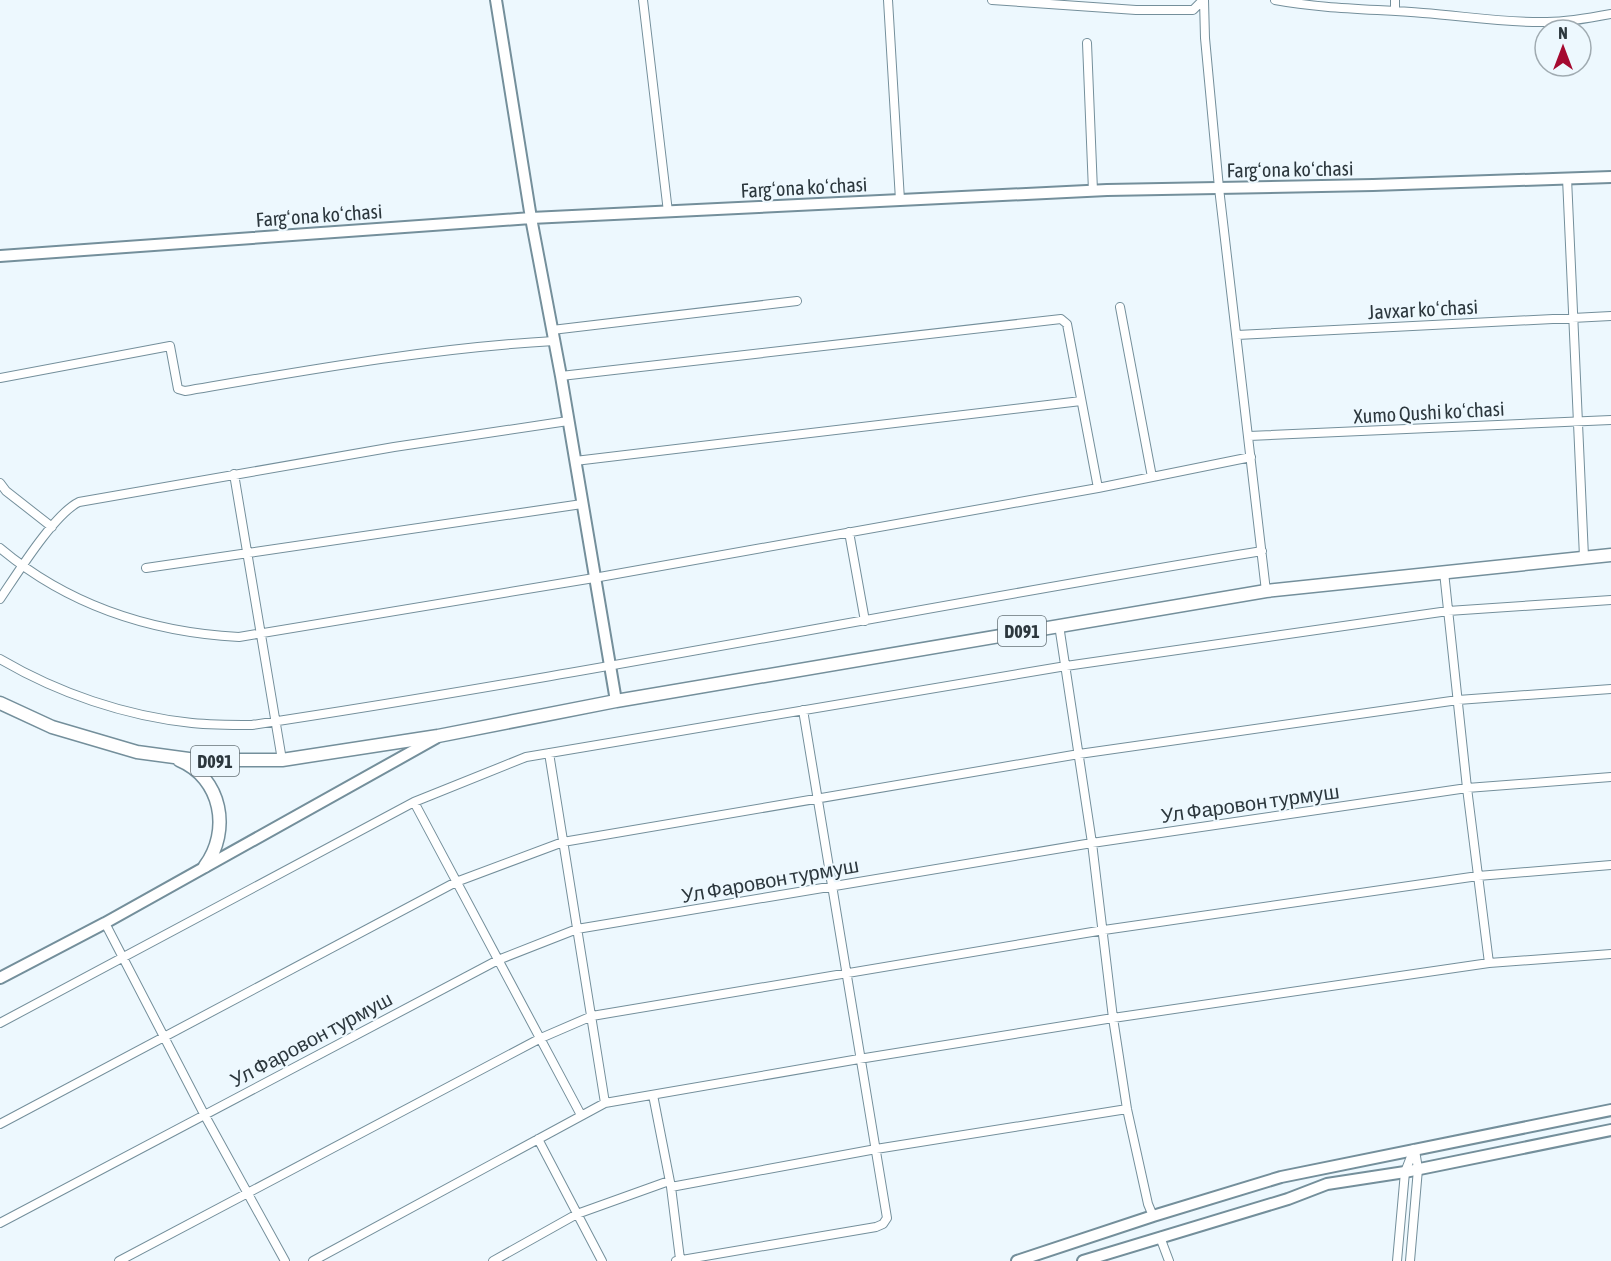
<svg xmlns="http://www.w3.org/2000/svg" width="1611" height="1261" font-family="'Asap Condensed',sans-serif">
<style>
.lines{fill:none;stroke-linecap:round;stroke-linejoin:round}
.street-casing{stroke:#748f9b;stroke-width:10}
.secondary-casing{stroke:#748f9b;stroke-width:14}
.primary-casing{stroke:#748f9b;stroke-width:15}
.street{stroke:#fff;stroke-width:8}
.secondary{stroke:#fff;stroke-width:10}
.primary{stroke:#fff;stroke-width:12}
.labels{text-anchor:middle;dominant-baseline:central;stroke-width:4.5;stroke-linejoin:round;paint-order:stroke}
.shield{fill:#edf8fe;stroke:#667177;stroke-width:1.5}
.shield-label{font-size:18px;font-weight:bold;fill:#2c373d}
.street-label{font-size:20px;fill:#2c373d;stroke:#edf8fe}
</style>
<rect width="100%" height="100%" fill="#edf8fe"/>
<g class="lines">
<g class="street-casing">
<path id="street" d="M643 0 668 212
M888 0 900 200
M992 0 1136 10H1193L1203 0
M1204 0 1205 38 1219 188 1266 591
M1275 0C1324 9 1373 9 1423 13 1464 16 1505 23 1547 22 1569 22 1590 18 1611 14
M1395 0V11
M1087 43 1093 191
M1567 178 1584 557
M1120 307 1152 477
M552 330 797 301
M1237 335 1611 316
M561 376 1061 319 1067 324 1098 488
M0 378 170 346 178 389 185 391C308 370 430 348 554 341
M1249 436 1611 420
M575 461 1081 401
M234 474 282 760
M0 483 6 491 52 527
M849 532 865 621
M0 548C69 606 149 632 239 637L594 578 1098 488 1251 457
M146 568 582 504
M1444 572 1467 788 1489 963
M0 599C17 574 54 514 79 502L394 447 568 421
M1059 625 1092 843 1113 1018 1127 1109 1148 1204 1153 1216
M0 659C58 693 125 716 192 723 212 725 232 725 252 725 590 674 925 606 1262 551
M549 753 605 1103
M414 802 581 1115
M105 923 204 1114 285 1261
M0 1023 414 802 526 757 1066 666 1448 611 1611 600
M653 1095 671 1187 680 1259
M0 1124 456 882 563 842 1079 754 1458 700 1611 689
M538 1139 602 1261
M671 1187 876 1149 1127 1109
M0 1223 498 960 577 929 1092 843 1467 788 1611 777
M1160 1237 1169 1261
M119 1261 541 1038 592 1016 1104 930 1478 876 1611 865
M313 1261 605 1103 859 1059 1113 1018 1489 963 1611 954
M493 1261 577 1214 669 1181
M676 1261 876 1227 883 1224 887 1218 803 710
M1397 1261 1405 1172 1414 1149
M1410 1261 1418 1169 1415 1150"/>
</g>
<g class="secondary-casing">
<path id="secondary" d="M496 0 531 218 561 376 616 701
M0 256 531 218 1107 190 1373 185 1611 177
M0 978 105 923 436 738
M1017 1261 1153 1216 1281 1177 1611 1110
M1083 1261 1288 1199 1327 1184 1405 1172 1611 1130"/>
</g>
<g class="primary-casing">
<path id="primary" d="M0 703 52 727 137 752 196 760H282L438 736 616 701 1266 591 1611 555
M179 760C222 778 231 831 205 866"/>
</g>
<use href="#street" class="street"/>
<use href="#secondary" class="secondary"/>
<use href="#primary" class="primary"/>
</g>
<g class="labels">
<g class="shield">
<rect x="998" y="616" width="48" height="30" rx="4.5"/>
<rect x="191" y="746" width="48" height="30" rx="4.5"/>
</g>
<g class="shield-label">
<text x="1022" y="631">D091</text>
<text x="215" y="761">D091</text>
</g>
<g class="street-label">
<text transform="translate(1290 169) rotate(-1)">Fargʻona koʻchasi</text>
<text transform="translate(804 187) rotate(-3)">Fargʻona koʻchasi</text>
<text transform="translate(319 215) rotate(-4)">Fargʻona koʻchasi</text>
<text transform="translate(1423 309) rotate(-3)">Javxar koʻchasi</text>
<text transform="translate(1429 412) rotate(-3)">Xumo Qushi koʻchasi</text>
<text transform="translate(1250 803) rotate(-8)">Ул Фаровон турмуш</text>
<text transform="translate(770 880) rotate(-10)">Ул Фаровон турмуш</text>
<text transform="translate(311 1039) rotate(-28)">Ул Фаровон турмуш</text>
</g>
</g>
<g transform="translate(1563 48)"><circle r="28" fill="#edf8fe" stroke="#a0abb1" stroke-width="1.5"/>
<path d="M0-4.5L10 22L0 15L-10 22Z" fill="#a50a30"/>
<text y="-9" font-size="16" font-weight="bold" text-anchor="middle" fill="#2c373d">N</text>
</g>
</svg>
